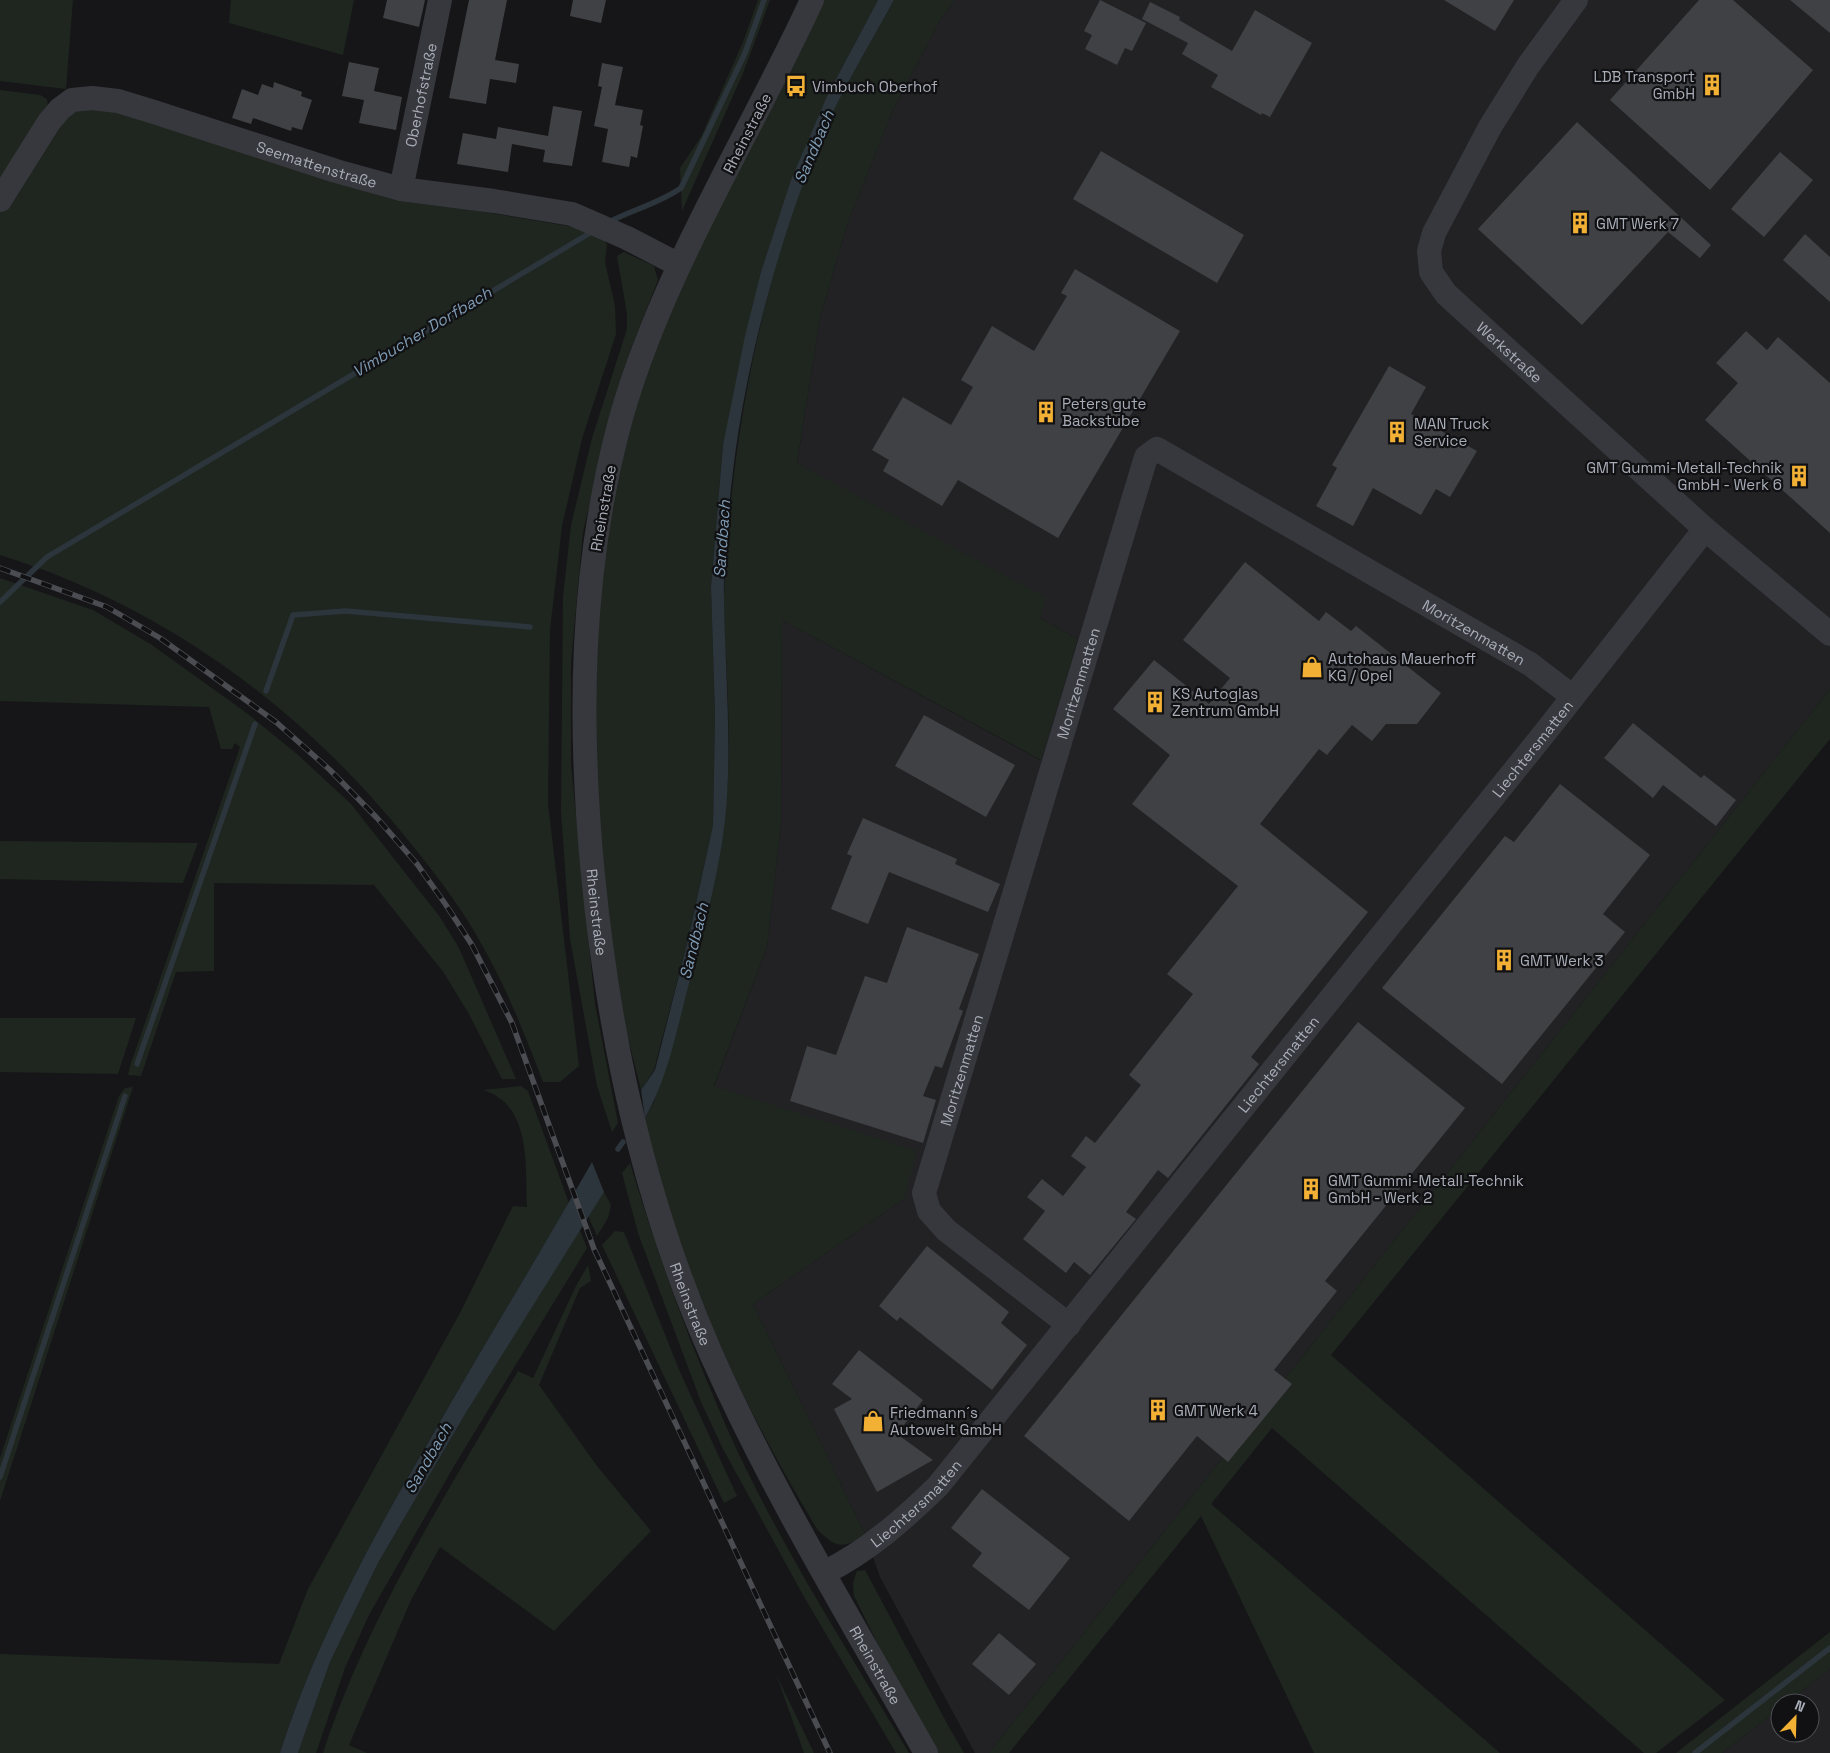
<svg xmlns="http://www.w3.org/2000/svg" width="1830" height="1753" font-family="'Space Grotesk',sans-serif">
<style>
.built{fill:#222225}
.green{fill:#1e261f}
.water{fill:#2c353c}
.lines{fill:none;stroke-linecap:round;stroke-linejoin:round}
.stream{stroke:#2c353c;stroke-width:5.5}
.building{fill:#404145}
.minor{stroke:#37383d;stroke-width:24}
.rail-casing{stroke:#4a4c52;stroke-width:5.5}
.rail{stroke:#111113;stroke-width:4;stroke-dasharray:11;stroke-linecap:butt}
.labels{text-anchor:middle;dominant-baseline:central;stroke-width:4.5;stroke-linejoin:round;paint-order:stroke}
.poi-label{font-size:15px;fill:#a8adb8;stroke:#111113;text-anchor:start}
.street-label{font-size:15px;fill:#a8adb8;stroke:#111113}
.water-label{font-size:16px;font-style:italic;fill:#7f9bb3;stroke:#111113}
</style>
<rect width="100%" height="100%" fill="#161618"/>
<path class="built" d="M955 0H1830V689L989 1753H975L880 1577 865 1534 753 1304 904 1199 714 1087 767 947 781 823 782 620 1040 760 1078 639 1040 618 1046 598 797 464 820 318 848 222 893 110 940 20Z
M1830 1669V1753H1722L1780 1708V1733H1810V1703H1786Z"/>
<path class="green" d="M0 0H73L66 89 0 81Z
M231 0H354L343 55 229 23Z
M758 0H770L744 71 682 211 680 168 701 137 743 42Z
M824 0H878L828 94 723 445 711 587 715 716 713 825 689 936 654 1070 641 1090 615 986 593 746 602 549 624 445 643 379 693 259Z
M894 0H955L940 20 893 110 848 222 820 318 797 463 1047 598 1040 618 1078 639 1041 760 782 620 781 823 767 947 714 1086 917 1151 904 1199 753 1304 865 1534C844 1550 835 1548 817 1529 739 1399 677 1267 645 1118L654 1102 719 856C730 798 730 738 727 679 726 651 723 622 724 594 731 439 761 277 823 134 843 88 870 44 894 0Z
M0 90 40 95 47 99 48 107 0 186Z
M102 104 407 199 586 229 598 233 607 244 605 262 615 306 616 334 582 439 562 526 550 630 548 804 579 1066 560 1082H543C525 1035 507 989 482 945 463 910 438 877 412 845 306 711 165 606 0 555V212L49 131 62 114Z
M624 252 654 266 658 280 632 346 608 426 583 532 571 662V765L586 915 595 1004 618 1123 612 1132 597 1086 570 939 561 811 563 596 571 525 592 438 627 329V314L617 256Z
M0 578 93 610 152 645 248 714 297 754 351 804 440 917 459 948 516 1079H502L469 1014 444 973 374 885 214 883V971L176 972 141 1076 128 1075 130 1066 240 747 235 743 232 749H221L209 707 0 701Z
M1830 689V739L1331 1355 1725 1700 1656 1753H1644L1272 1428 1211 1504 1500 1753H1314L1201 1516 1009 1753H989Z
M0 841 198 843 183 883 0 879Z
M0 1018H136L118 1074 0 1072Z
M521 1086 528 1091 569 1203C521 1284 472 1365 425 1447 369 1545 315 1644 280 1753H0V1654L279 1664 308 1589 461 1311 513 1206 527 1207C525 1165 532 1105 483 1090Z
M133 1087 0 1501V1458L119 1096 125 1088Z
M630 1163C655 1245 683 1326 717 1405 768 1527 842 1640 909 1753H896L803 1595 723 1449 701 1402 638 1233 622 1173Z
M604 1192 611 1205 608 1218 597 1236 588 1216Z
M579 1228 587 1248 457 1461 369 1615 345 1668 316 1753H298L330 1662 378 1563 467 1411Z
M615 1231 624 1232 680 1372 737 1496 724 1503 602 1245Z
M588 1265 591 1281 580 1288 539 1385 597 1466 651 1531 554 1631 440 1547 411 1600 349 1745 367 1753H323C368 1616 446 1495 518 1371L533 1378 576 1286Z
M865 1570 950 1729 964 1753H935L909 1707 854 1596 853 1583 857 1571Z
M1830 1632V1669L1825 1673 1786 1703H1780V1708L1722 1753H1676Z
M776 1674 814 1753H804Z"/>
<path class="water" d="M878 0H894C870 44 843 88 823 134 780 234 746 362 733 471 728 513 723 557 724 599 725 665 731 731 727 797 723 862 704 928 687 991 676 1034 667 1079 645 1118L641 1090 655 1070 689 936 713 825 715 716 711 587 723 445 745 336 761 272 791 180 828 94Z
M592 1162 604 1192 467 1411 378 1563 330 1662 298 1753H280C315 1644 369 1544 426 1446 480 1351 538 1257 592 1162Z"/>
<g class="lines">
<path class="stream" d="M607 223C631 210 658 204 681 188L745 53 764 0
M0 602 47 557 595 230
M266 691 293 615 346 611 530 627
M137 1064 255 724
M618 1149 623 1142
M0 1477 125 1096
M1695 1753 1830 1648"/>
</g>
<path class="building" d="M387 0H425L419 27 383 18Z
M469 0H507L495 60 519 64 516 83 490 79 486 104 449 98Z
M573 0H606L601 23 570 16Z
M1100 0 1146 23 1132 51 1125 48 1117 65 1085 49 1092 35 1084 31Z
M1444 0H1514L1495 31Z
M1699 0H1733L1813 70 1710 190 1610 100Z
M1790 0H1830V33Z
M1150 2 1180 17 1179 20 1232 51 1255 10 1312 43 1270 117 1262 113 1261 115 1211 87 1218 75 1182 54 1188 43 1142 19Z
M349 62 379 68 374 91 402 97 396 130 359 123 364 100 342 96Z
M602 63 623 67 615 105 643 110 640 125 643 126 637 158 631 156 629 167 602 162 608 129 594 126 602 87 598 86Z
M274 82 302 92 301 96 312 100 302 130 292 127 291 131 253 118 251 124 232 118 242 89 258 95 262 84 273 88Z
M553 106 582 111 572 166 543 162 545 150 512 144 508 172 457 164 463 133 496 139 498 127 548 136Z
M1577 122 1711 245 1700 258 1668 232 1582 325 1478 229Z
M1101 151 1244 235 1217 283 1073 199Z
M1780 152 1813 180 1764 237 1731 209Z
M1805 234 1830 257V302L1783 260Z
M1075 269 1180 331 1058 538 958 480 942 506 883 471 889 460 872 450 903 397 951 425 973 387 961 380 992 326 1034 351 1067 296 1061 293Z
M1746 331 1767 350 1778 337 1830 383V533L1705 420 1738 383 1716 363Z
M1389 366 1426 387 1411 414 1477 451 1450 497 1436 489 1421 515 1373 488 1353 526 1316 506 1337 468 1332 465Z
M1245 562 1319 621 1326 612 1351 631 1356 626 1441 693 1417 724H1386L1372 741 1352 725 1327 755 1319 749 1260 824 1368 912 1251 1057 1259 1064 1168 1178 1158 1170 1126 1212 1136 1219 1090 1275 1074 1262 1066 1273 1023 1239 1045 1211 1027 1197 1042 1179 1063 1196 1086 1167 1071 1156 1086 1136 1095 1143 1141 1085 1129 1075 1193 994 1167 974 1238 886 1132 804 1170 755 1113 709 1154 660 1209 704 1230 678 1183 640Z
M924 715 1015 765 986 817 895 766Z
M1633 723 1701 778 1704 775 1736 800 1716 826 1663 785 1653 798 1604 758Z
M1560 784 1650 855 1603 914 1625 932 1502 1084 1382 988 1505 836 1514 842Z
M863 818 957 859 955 864 1000 884 988 912 889 872 868 924 831 909 852 856 847 854Z
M907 927 979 954 959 1009 963 1011 942 1068 935 1066 923 1096 936 1100 923 1143 790 1101 807 1046 836 1055 865 976 887 983Z
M1358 1022 1465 1108 1325 1281 1337 1291 1274 1370 1292 1384 1228 1462 1197 1436 1129 1521 1024 1436Z
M927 1246 1009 1312 1001 1323 1027 1345 992 1390 900 1317 897 1321 879 1306Z
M859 1350 923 1400 897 1434 933 1460 877 1492 834 1409 852 1399 832 1384Z
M982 1489 1070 1558 1029 1610 972 1566 982 1553 951 1528Z
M999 1633 1036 1664 1009 1695 972 1664Z"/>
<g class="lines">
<g class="minor">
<path id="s1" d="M812 0C748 139 663 270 621 418 580 568 578 721 593 875 609 1039 645 1205 712 1356 773 1493 853 1623 926 1753"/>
<path id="s2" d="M1576 0 1528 66 1490 127 1434 233 1429 251 1431 272 1446 294 1705 529 1830 634"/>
<path id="s3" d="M401 189 440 0"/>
<path id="s4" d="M0 200 49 122 60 109 72 100 92 98 118 101 154 112 336 171 401 189 494 201 572 214 627 238 679 265"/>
<path id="s5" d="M1069 1325 946 1230 929 1211 924 1193 1146 457 1157 449 1530 664 1572 696"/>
<path id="s6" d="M824 1573C868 1551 903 1520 938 1486L1547 730 1705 529"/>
</g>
<g class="rail-casing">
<path id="rail" d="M0 568 107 607 160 638 276 722 330 770 377 818 417 864 446 905 472 945 512 1023 594 1249 830 1753"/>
</g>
<use href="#rail" class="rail"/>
</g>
<defs>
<g id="building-bare" transform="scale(1.725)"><path d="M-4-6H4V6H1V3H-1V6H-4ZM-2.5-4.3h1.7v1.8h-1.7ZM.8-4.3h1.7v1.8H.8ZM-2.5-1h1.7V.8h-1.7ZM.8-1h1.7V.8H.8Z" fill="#f2b134" stroke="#111113" stroke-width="2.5" paint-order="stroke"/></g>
<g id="bus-bare" transform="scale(1.725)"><path d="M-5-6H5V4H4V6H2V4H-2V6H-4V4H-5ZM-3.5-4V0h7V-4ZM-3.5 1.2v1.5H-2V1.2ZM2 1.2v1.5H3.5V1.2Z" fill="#f2b134" stroke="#111113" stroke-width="2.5" paint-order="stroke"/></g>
<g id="shop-bare" transform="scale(1.725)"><path d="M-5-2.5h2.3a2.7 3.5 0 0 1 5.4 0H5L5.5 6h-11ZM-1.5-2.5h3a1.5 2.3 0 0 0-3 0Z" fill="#f2b134" stroke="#111113" stroke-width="2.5" paint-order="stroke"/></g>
</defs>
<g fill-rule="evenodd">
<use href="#building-bare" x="1712" y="85"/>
<use href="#bus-bare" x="796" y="86"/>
<use href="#building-bare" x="1580" y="223"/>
<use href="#building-bare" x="1046" y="412"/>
<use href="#building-bare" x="1397" y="432"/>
<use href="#building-bare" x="1799" y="476"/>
<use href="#shop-bare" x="1312" y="667"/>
<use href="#building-bare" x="1155" y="702"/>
<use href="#building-bare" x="1504" y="960"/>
<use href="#building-bare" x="1311" y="1189"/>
<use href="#building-bare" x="1158" y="1410"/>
<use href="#shop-bare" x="873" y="1421"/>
</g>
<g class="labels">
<g class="poi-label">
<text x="1695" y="76" text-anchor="end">LDB Transport<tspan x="1695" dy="17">GmbH</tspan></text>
<text x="812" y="86">Vimbuch Oberhof</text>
<text x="1596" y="223">GMT Werk 7</text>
<text x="1062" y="403">Peters gute<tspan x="1062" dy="17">Backstube</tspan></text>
<text x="1414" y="423">MAN Truck<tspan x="1414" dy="17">Service</tspan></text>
<text x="1782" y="467" text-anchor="end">GMT Gummi-Metall-Technik<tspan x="1782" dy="17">GmbH - Werk 6</tspan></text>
<text x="1328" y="658">Autohaus Mauerhoff<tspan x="1328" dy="17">KG / Opel</tspan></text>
<text x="1172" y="693">KS Autoglas<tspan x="1172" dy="17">Zentrum GmbH</tspan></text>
<text x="1520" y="960">GMT Werk 3</text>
<text x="1328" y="1180">GMT Gummi-Metall-Technik<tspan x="1328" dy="17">GmbH - Werk 2</tspan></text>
<text x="1174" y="1410">GMT Werk 4</text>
<text x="890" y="1412">Friedmann´s<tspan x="890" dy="17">Autowelt GmbH</tspan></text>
</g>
<g class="street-label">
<text stroke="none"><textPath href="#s3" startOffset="96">Oberhofstraße</textPath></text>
<text transform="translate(747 133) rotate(-63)">Rheinstraße</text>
<text stroke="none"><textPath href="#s4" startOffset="379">Seemattenstraße</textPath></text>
<text stroke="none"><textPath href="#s2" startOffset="426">Werkstraße</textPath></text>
<text transform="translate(603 508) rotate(-80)">Rheinstraße</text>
<text stroke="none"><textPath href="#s5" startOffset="1348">Moritzenmatten</textPath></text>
<text stroke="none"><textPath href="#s5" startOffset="732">Moritzenmatten</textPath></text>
<text stroke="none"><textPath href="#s6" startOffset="1091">Liechtersmatten</textPath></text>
<text stroke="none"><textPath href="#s1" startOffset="958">Rheinstraße</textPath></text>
<text stroke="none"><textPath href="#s6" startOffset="686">Liechtersmatten</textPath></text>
<text stroke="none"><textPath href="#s5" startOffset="328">Moritzenmatten</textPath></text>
<text stroke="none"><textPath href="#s1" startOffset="1362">Rheinstraße</textPath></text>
<text stroke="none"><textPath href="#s6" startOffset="116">Liechtersmatten</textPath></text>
<text stroke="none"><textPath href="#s1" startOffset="1768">Rheinstraße</textPath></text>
</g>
<g class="water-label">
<text transform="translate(814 147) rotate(-67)">Sandbach</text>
<text transform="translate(422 332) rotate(-31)">Vimbucher Dorfbach</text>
<text transform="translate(722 539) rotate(-86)">Sandbach</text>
<text transform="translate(694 941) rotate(-76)">Sandbach</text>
<text transform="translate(428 1458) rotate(-60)">Sandbach</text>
</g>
</g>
<g transform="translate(1795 1718) rotate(23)"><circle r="24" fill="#111113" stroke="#4d4f55"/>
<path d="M0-4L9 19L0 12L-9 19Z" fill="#f2b134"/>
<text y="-8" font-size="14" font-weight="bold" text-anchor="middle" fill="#a8adb8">N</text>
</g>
</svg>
